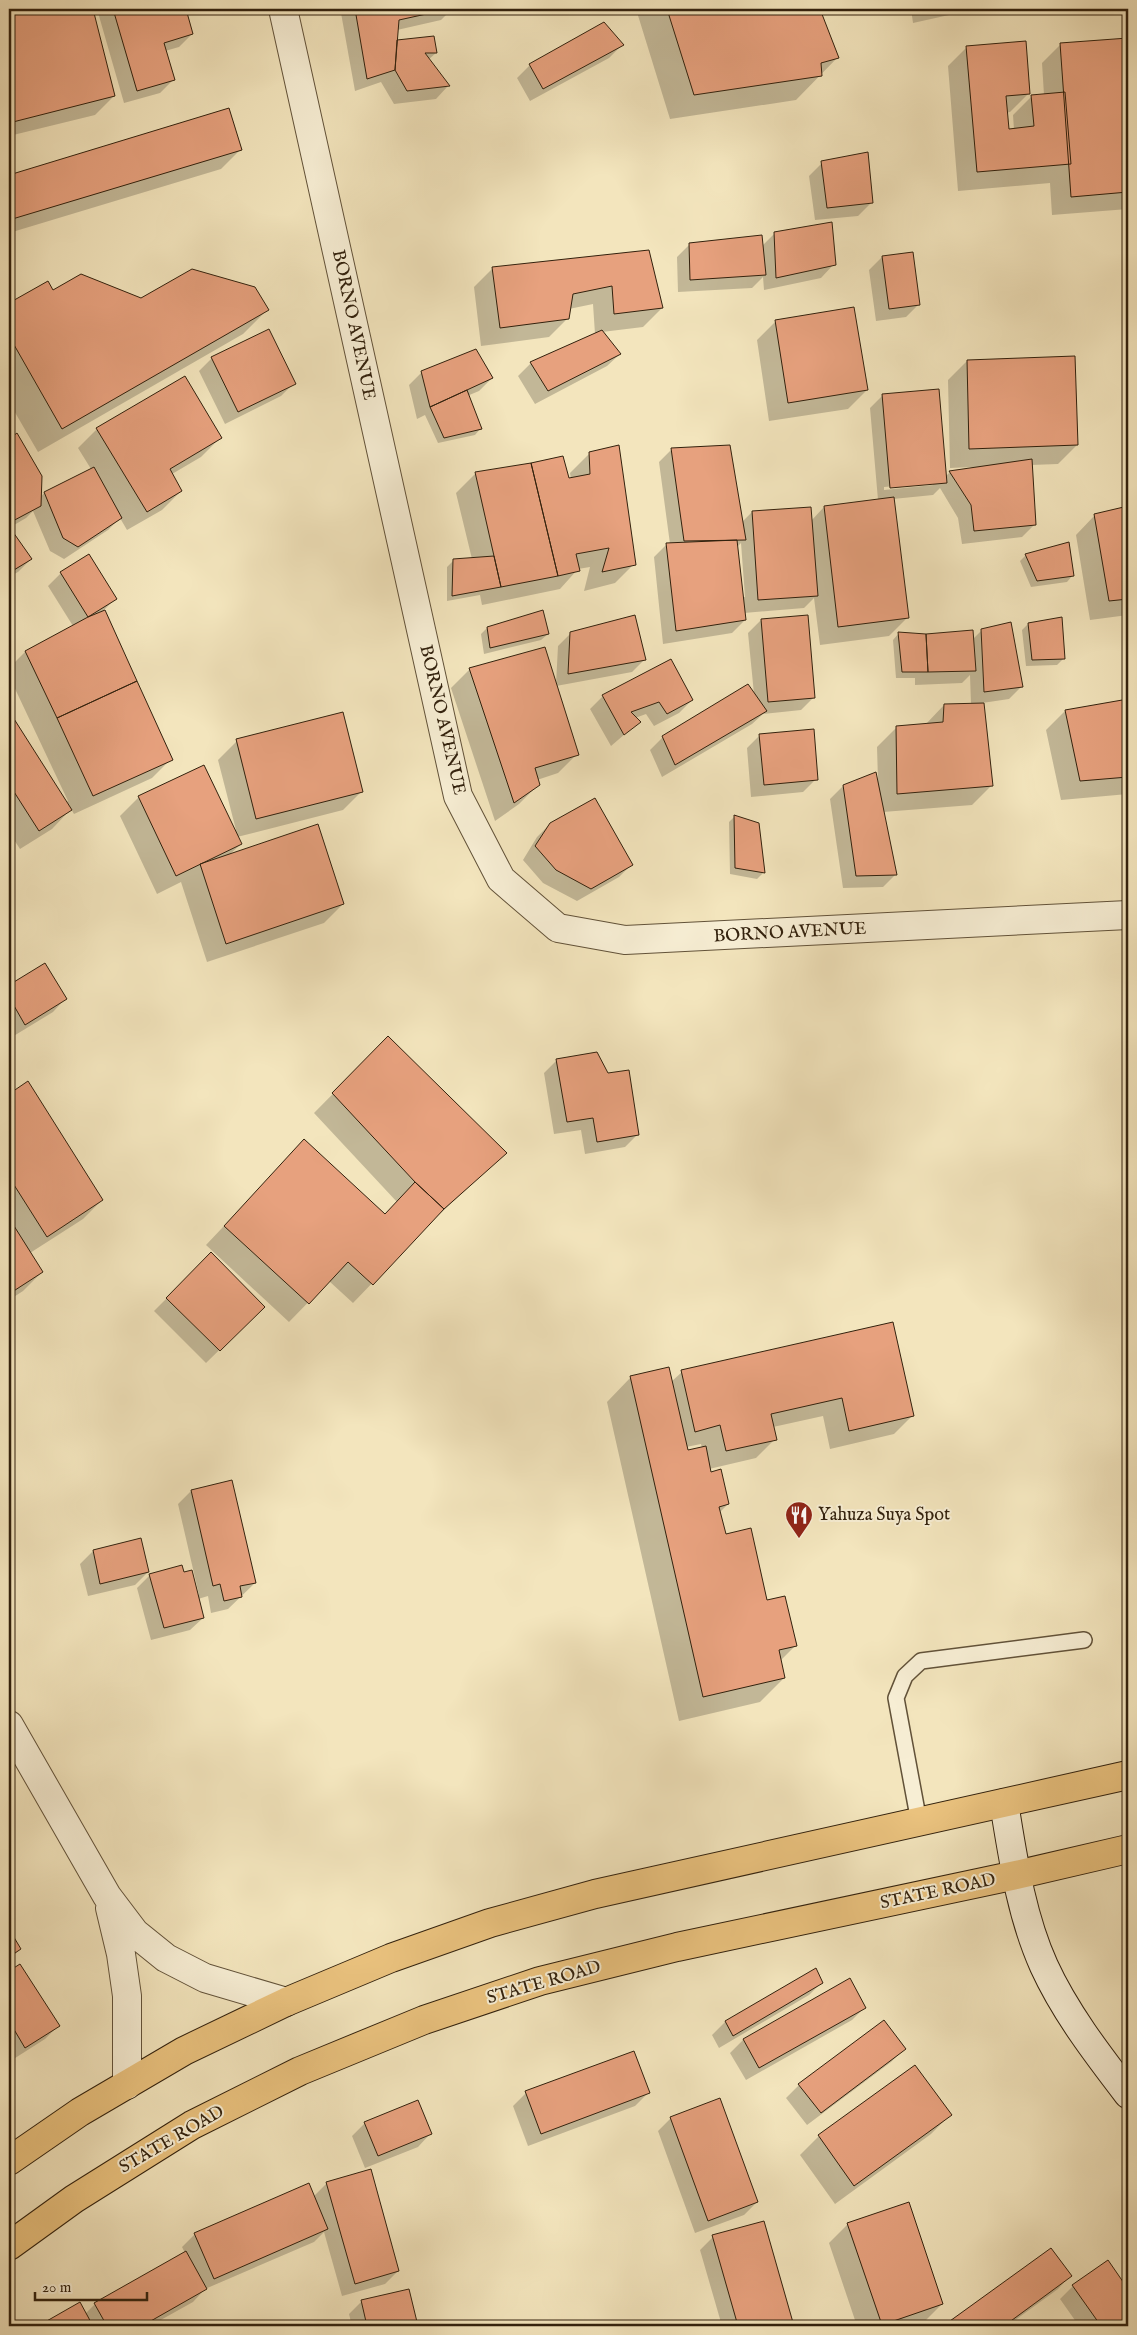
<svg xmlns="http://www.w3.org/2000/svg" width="1137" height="2335" font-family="'IM FELL English',serif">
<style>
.shadow{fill:#0003;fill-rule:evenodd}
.building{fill:#e7a17e;stroke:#32210d}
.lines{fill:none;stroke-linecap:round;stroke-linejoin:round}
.lane-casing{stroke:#625239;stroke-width:18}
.street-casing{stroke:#625239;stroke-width:30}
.secondary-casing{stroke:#32210d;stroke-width:30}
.primary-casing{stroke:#32210d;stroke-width:30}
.lane{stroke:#f7eed4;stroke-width:15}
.street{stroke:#f7eed4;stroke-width:28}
.secondary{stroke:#f7eed4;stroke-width:28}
.primary{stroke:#eac27e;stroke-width:28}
.labels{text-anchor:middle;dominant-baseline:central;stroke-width:4;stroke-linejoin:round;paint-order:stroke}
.street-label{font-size:18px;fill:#32210d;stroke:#f7eed4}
.poi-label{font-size:18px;fill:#32210d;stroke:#f7eed4;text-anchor:start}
</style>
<rect width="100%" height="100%" fill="#f3e5bd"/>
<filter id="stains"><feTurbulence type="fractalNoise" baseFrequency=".004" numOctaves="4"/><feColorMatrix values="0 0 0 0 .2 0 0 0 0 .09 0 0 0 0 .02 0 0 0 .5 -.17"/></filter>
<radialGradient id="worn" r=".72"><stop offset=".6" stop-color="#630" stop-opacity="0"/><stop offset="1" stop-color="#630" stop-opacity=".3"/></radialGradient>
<path class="shadow" d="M9 9H91L114 96 95 115 9 136Z
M97 9H185L192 34 179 47 165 51 173 80 160 93 124 103Z
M345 9H452L441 20 397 30 396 41 436 53 428 60 448 86 436 99 394 104 381 82 355 91 341 13Z
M636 9H818L838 57 796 100 670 119Z
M911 9H976L913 23Z
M1128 39V209L1052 215 1050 183 958 191 948 66 967 47 1029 93 1010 112 1006 113 1008 130H1014L1013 115 1032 96 1044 95 1042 63 1061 44Z
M622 45 609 58 530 101 517 78 530 65Z
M228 110 240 150 221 169 9 233V176Z
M822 163 871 203 858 216 815 220 809 176Z
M775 233 834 264 821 278 764 290 763 277 752 288 678 292 677 257 690 244 762 246Z
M648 251 662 308 643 327 602 332 620 354 607 366 535 404 518 376 531 363 595 334 593 304 569 309 568 318 549 337 481 346 474 287 493 268Z
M912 253 919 304 906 317 876 321 869 270 882 257Z
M47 282 53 292 267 310 243 334 38 452 9 402V304Z
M776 321 867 390 848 409 769 421 757 340Z
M212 358 294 383 281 396 225 424 199 371Z
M967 361 1077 445 1058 464 1031 465 1035 524 1022 537 962 544 958 518 940 488 933 495 893 499 908 617 889 636 820 645 814 598 804 608 744 613 745 620 732 633 663 644 654 557 667 544H670L659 462 672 449 742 522 752 512 811 521 824 507 878 500 870 408 883 395 945 477 950 472 975 469V467L950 468 948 380ZM933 483V485L884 490V487ZM741 543 745 597H742L737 547Z
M422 372 492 378 479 391 467 396 481 428 475 435 438 443 425 415 417 419 409 385Z
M97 429 220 438 201 457 172 474 181 491 162 510 127 530 120 518 108 530 64 559 50 551 33 511 26 518 9 528V440L17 435 40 498 44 493 91 469 78 448Z
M589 454 634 564 615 583 584 591 590 567 578 569 560 589 482 605 480 595 447 601V567L454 560 472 559 456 493 475 474 562 457 568 480 571 479 570 473Z
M1128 507V615L1090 620 1076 535 1095 515Z
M9 533H13L31 559 18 572 9 577Z
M1026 555 1073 575 1067 582 1031 587 1020 561Z
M61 573 116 598 104 610 171 759 152 778 74 814 71 809 52 829 20 849 9 832V713L66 802 68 801 9 676V668L25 652 73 626 48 586Z
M761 620 814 697 801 710 763 714 752 724 662 777 650 750 663 737 754 694 748 633Z
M1028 624 1064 658 1057 665 1026 666 1022 630Z
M487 628 548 634 541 640 484 654 481 634Z
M982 630 1022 686 1009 699 982 703 991 786 972 805 883 812 895 875 883 887 843 888 830 799 843 786 878 781 877 747 896 728 925 725 944 705 971 704 970 675 962 683 915 685V678H896L893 640 899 633 972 640Z
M571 633 645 659 632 672 556 686 577 754 558 773 537 780 538 785 519 804 495 821 451 688 470 669 556 684 558 646Z
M670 661 692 700 679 713 654 726 646 714 635 718 639 722 611 746 590 709 603 696Z
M1128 700V794L1061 800 1046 730 1065 711Z
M760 735 816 779 803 792 751 797 747 748Z
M237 741 362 791 343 810 237 837 241 844 228 856 343 904 324 923 207 962 181 882 157 894 120 816 139 797 236 830 218 760Z
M735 816 758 824 763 873 757 879 730 874 729 822Z
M550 824 632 864 619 877 577 901 543 883 523 860 537 837Z
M44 965 65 999 53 1012 12 1037 9 1031V987Z
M388 1038 506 1153 432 1221 353 1303 329 1281 289 1322 206 1245 286 1160 385 1215 397 1202 314 1113Z
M557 1060 638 1134 625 1147 585 1154 581 1130 554 1134 544 1073Z
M28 1083 102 1200 83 1219 30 1253 42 1272 23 1291 9 1300V1095Z
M211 1254 263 1307 206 1363 154 1311Z
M892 1323 913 1415 894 1434 830 1449 823 1416 773 1427 775 1439 756 1458 709 1469 728 1504 719 1513 725 1535 795 1646 780 1661 784 1678 760 1702 679 1721 607 1402 631 1377 671 1382 682 1372ZM701 1444 702 1448 687 1452 686 1447Z
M191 1491 255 1583 228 1609 211 1613 208 1596 198 1599 203 1618 190 1630 151 1640 137 1588 150 1575 199 1595 178 1504Z
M93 1551 148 1572 135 1585 88 1596 80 1564Z
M9 1931 20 1949 9 1960Z
M20 1965 58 2026 45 2039 12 2060 9 2054V1972Z
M815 1970 822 1982 809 1995 719 2048 712 2035 725 2022Z
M849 1980 865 2007 852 2020 746 2080 730 2053 743 2040Z
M904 2049 891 2062 807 2125 786 2098 799 2085Z
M526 2093H648L635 2106 528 2146 513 2106Z
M950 2115 931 2134 835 2204 800 2155 819 2136Z
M671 2118 757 2202 744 2215 695 2233 658 2131Z
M365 2123 430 2134 418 2147 365 2168 352 2136Z
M327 2183 398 2271 385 2284 342 2296 324 2232 314 2242 205 2289 193 2302 150 2326H41L80 2304 85 2314 95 2304 185 2253 182 2247 195 2234 313 2197Z
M763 2223 793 2326H722L700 2250 713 2237Z
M848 2224 942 2304 923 2323 912 2326H857L829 2243Z
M1051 2249 1070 2276 1058 2289 1007 2326H945Z
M1108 2262 1128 2291V2326H1079L1060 2299 1073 2286Z
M408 2290 417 2326H352L349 2314 362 2301Z"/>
<path class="building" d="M9 9H93L115 96 9 123Z
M113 9H186L193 34 164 43 175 80 137 91Z
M355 9H449L399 20 395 70 367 79Z
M667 9H820L839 58 821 63 822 76 694 95Z
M604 22 624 45 543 89 529 64Z
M434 36 437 53H425L450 86 407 91 395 70 397 40Z
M1128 38V192L1071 197 1060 43Z
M1026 41 1030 94 1006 96 1009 129 1034 126 1031 95 1065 92 1071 164 977 172 966 46Z
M229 108 242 150 9 220V175Z
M868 152 873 203 827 208 821 161Z
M832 222 836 265 776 278 774 232Z
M762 235 766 275 690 280 689 243Z
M649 250 663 308 614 314 612 286 573 294 569 319 500 328 492 267Z
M913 252 920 305 889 309 882 256Z
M192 269 255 287 269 310 62 429 9 336V303L48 281 53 290 81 274 141 298Z
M854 307 868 390 788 403 775 320Z
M269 329 296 384 238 412 211 357Z
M602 330 621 354 548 391 530 362Z
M476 349 493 378 430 407 421 371Z
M1075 356 1078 445 969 449 967 360Z
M185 376 222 438 170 469 182 491 147 512 96 428Z
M939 389 947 483 890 488 882 394Z
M467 390 482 429 444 438 430 407Z
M17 433 42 476 41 506 9 523V439Z
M619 445 636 565 602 572 609 548 576 554 580 571 558 576 531 463 563 456 569 478 590 474 589 452Z
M730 445 746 540 684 541 671 448Z
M1032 459 1036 525 974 531 971 505 949 471Z
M531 463 558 576 501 587 475 472Z
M94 467 122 518 78 547 63 538 44 492Z
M894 497 909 618 838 627 824 506Z
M1128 506V599L1109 601 1094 514Z
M811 507 818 596 758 600 752 511Z
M9 532H13L32 559 9 573Z
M737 540 746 620 676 631 666 543Z
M1069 542 1074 576 1037 581 1025 554Z
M89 554 117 599 88 617 60 572Z
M494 556 501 587 452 596 453 559Z
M105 610 137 681 57 718 25 651 88 617Z
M543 610 549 634 490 648 487 627Z
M635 615 646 660 568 674 570 632Z
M808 615 815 698 768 702 761 619Z
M1062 617 1065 659 1032 660 1028 623Z
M1011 622 1023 687 984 692 981 629Z
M973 630 976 671 928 672 926 634Z
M898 632 926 634 928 672H902Z
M545 647 579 755 535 768 540 785 514 803 469 668Z
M671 659 693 700 667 714 659 702 631 712 641 722 624 735 602 695Z
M137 681 173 760 93 796 57 718Z
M748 684 767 711 675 765 662 736Z
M1128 699V777L1080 781 1065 710Z
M984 703 993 786 897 794 896 726 943 722 944 704Z
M9 711 72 810 39 831 9 784Z
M343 712 363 792 256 819 236 739Z
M814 729 818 780 764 785 759 734Z
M204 765 242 844 176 876 138 796Z
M876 772 897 875 856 876 843 785Z
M595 798 633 865 591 889 556 870 535 846 550 823Z
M734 815 759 823 765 873 735 868Z
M318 824 344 904 226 944 200 864Z
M45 963 67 999 25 1025 9 997V985Z
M388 1036 507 1153 444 1209 415 1182 332 1093Z
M597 1052 608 1073 629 1070 639 1135 597 1142 593 1118 567 1122 556 1059Z
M28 1081 103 1200 47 1237 9 1177V1094Z
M304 1139 385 1214 415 1182 444 1209 373 1285 348 1262 309 1304 224 1226Z
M9 1218 43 1272 9 1294Z
M211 1252 265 1307 220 1351 166 1298Z
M893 1322 914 1416 849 1431 842 1398 771 1414 777 1440 726 1451 720 1425 695 1432 681 1370Z
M669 1367 688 1450 706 1446 711 1472 721 1469 729 1504 719 1507 726 1534 751 1528 767 1600 785 1596 797 1646 779 1650 785 1678 703 1697 630 1376Z
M232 1480 256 1583 240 1586 242 1597 224 1601 220 1584 213 1586 191 1490Z
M141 1538 149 1572 100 1584 93 1550Z
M182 1565 184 1572 192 1570 204 1618 164 1628 149 1574Z
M9 1929 21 1949 9 1957Z
M20 1964 60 2026 25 2048 9 2021V1971Z
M816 1968 823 1983 733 2036 725 2021Z
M850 1978 866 2008 759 2068 743 2039Z
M884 2020 906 2049 821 2113 798 2084Z
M634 2051 650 2093 541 2134 525 2091Z
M915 2065 952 2115 854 2186 818 2135Z
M720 2098 758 2202 708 2221 670 2117Z
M418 2100 432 2134 378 2156 364 2122Z
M371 2169 399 2271 355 2284 326 2182Z
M309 2183 328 2229 214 2279 194 2233Z
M909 2202 943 2304 882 2325 847 2223Z
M764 2221 794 2326H738L712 2235Z
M1051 2248 1072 2276 1004 2326H943Z
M186 2251 207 2289 142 2326H107L94 2303Z
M1108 2260 1128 2289V2326H1101L1072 2285Z
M409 2289 418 2326H367L361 2300Z
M80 2302 93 2326H38Z"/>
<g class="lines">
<g class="lane-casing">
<path id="lane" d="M919 1822 896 1698 905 1676 921 1661 1084 1640"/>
</g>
<g class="street-casing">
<path id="street" d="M283 9 458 796 501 879 558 928 625 940 1128 915
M9 1725 107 1896 135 1933 166 1958 205 1978 286 2002
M110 1908 121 1954 127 1996V2085"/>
</g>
<g class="secondary-casing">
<path id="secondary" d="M1004 1803C1013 1858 1021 1915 1044 1966 1065 2012 1098 2055 1128 2094"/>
</g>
<g class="primary-casing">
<path id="primary" d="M9 2161 80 2112 184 2051 286 2002 391 1958 490 1923 595 1894 1128 1775
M9 2246 74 2199 192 2125 300 2071 424 2020 540 1981 677 1947 1016 1875 1128 1849"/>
</g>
<use href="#lane" class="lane"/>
<use href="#street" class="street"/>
<use href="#secondary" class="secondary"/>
<use href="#primary" class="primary"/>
</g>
<defs>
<g id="restaurant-pin" transform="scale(1.4375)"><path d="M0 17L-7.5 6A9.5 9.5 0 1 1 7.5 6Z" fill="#8f2418" stroke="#f7eed4"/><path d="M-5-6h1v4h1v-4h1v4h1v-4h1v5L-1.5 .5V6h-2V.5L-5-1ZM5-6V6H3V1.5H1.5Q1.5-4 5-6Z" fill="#fff"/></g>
</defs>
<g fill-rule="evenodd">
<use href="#restaurant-pin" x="799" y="1515"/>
</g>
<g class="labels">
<g class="street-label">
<text transform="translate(353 325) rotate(78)">BORNO AVENUE</text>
<text transform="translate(442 720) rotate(77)">BORNO AVENUE</text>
<text transform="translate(790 933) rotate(-3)">BORNO AVENUE</text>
<text transform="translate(938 1892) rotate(-12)">STATE ROAD</text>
<text transform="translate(544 1983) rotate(-16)">STATE ROAD</text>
<text transform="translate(172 2140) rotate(-30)">STATE ROAD</text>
</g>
<g class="poi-label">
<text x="818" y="1515">Yahuza Suya Spot</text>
</g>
</g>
<rect width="1137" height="2335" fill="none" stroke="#f3e5bd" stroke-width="30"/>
<rect x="10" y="10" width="1117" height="2315" fill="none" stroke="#32210d" stroke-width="2.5"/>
<rect x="15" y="15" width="1107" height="2305" fill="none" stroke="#32210d"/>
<path d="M35 2292v8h112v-8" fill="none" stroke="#32210d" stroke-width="2.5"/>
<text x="42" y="2292" font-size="15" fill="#32210d" stroke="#f7eed4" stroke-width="4" paint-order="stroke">20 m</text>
<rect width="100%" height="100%" filter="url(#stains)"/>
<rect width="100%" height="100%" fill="url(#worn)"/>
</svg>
